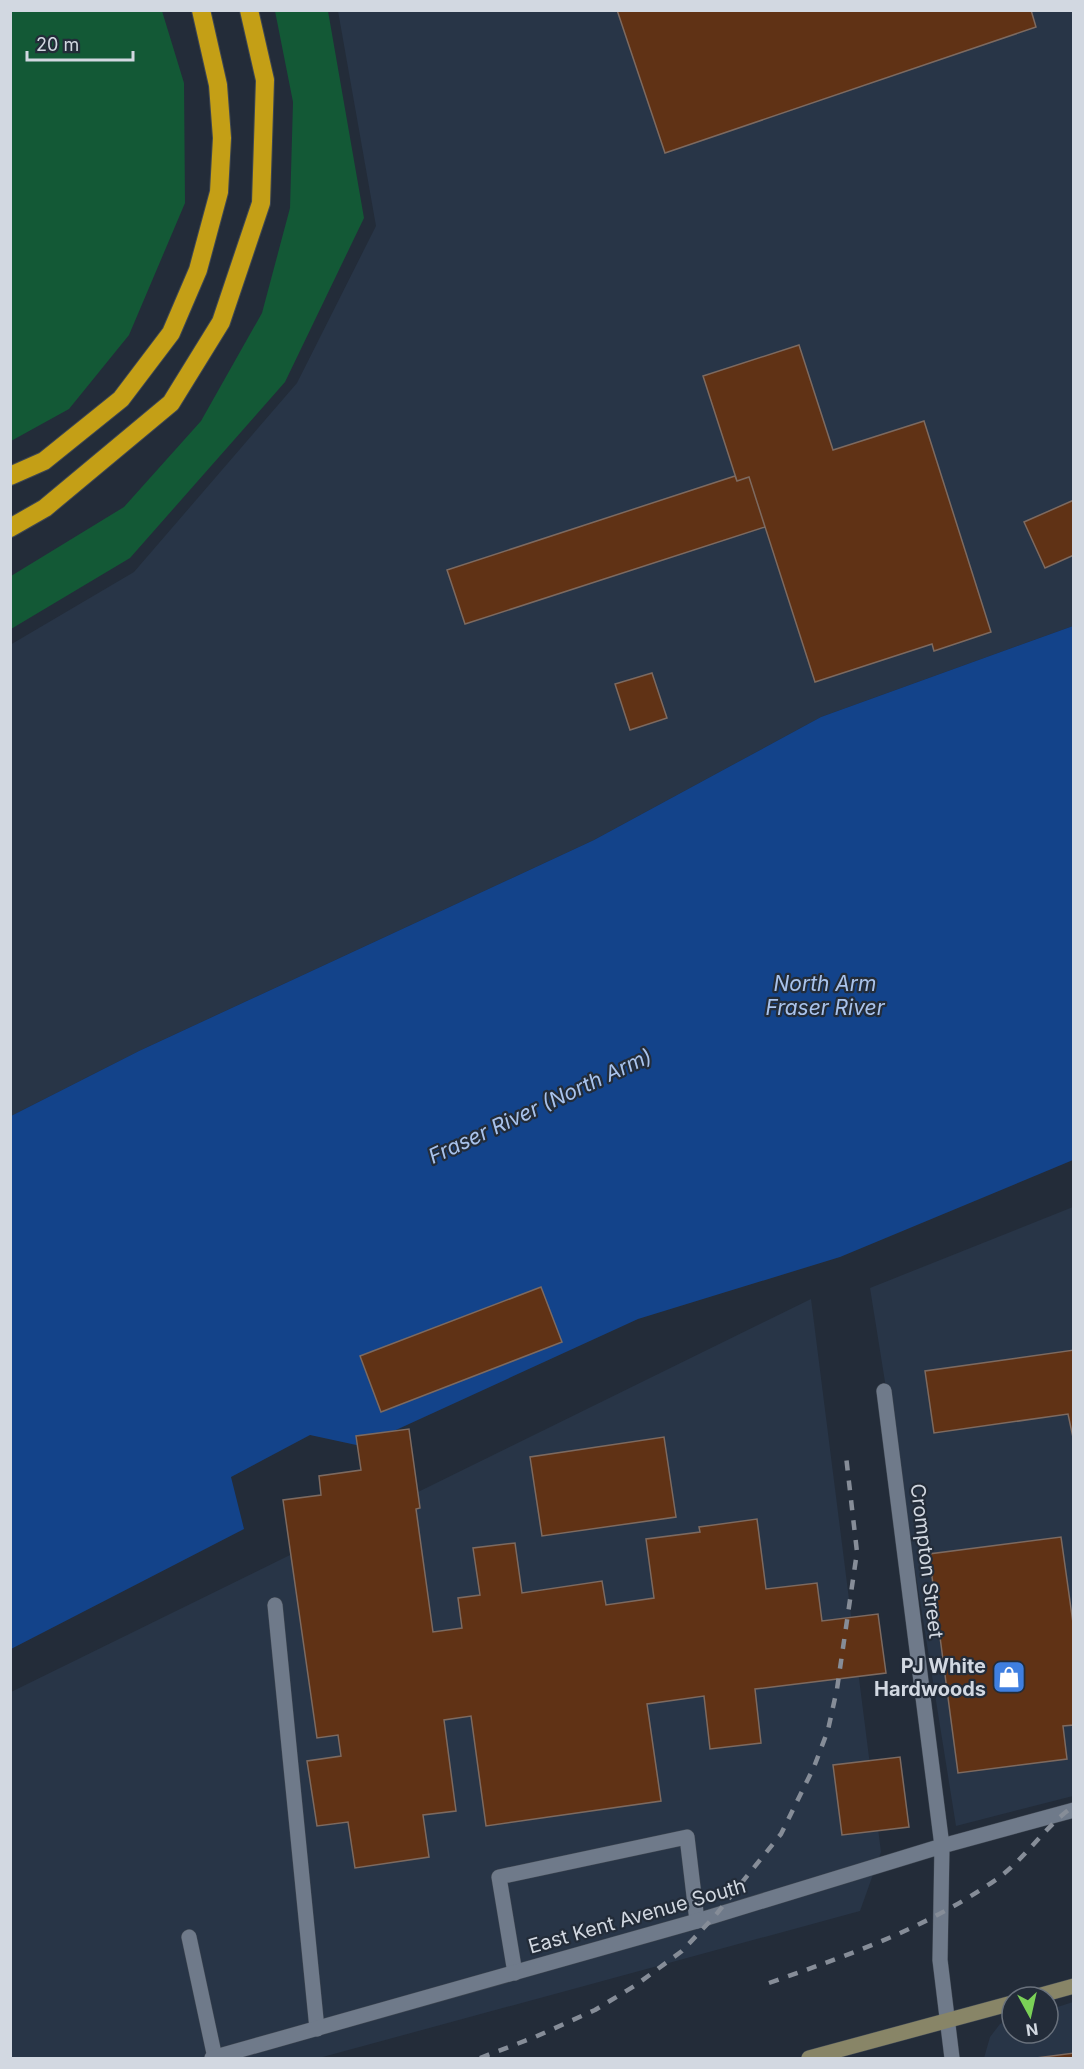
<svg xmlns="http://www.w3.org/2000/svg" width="1084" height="2069" font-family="Inter,sans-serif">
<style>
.built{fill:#283547}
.green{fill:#135936}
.water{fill:#13438a}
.building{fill:#603215;stroke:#7d6a60;stroke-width:1.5}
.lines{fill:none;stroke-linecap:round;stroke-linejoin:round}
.lane-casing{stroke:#3f4752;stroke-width:16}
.street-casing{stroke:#3f4752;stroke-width:16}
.secondary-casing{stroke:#3f4752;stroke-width:16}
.highway-casing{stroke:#3f4752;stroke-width:20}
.lane{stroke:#6f7a8a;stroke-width:15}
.street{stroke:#6f7a8a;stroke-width:15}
.secondary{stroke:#888567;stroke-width:15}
.highway{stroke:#c49f16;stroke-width:18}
.rail{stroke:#868d98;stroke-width:4.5;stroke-dasharray:10 10;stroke-linecap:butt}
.labels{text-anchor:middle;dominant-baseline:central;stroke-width:4.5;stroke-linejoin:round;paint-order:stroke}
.street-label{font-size:20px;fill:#d2d8e1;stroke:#232c39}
.poi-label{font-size:20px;font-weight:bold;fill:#d2d8e1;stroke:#232c39;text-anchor:end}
.water-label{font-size:21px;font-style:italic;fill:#a9c3ec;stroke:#232c39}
</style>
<rect width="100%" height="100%" fill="#232c39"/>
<path class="built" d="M338 11H1073V626L821 717 594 840 139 1051 11 1116 10 645 134 572 297 383 376 226Z
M1073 1207V1796L956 1826 870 1288Z
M811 1299 881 1852 860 1911 319 2058H11V1692Z
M1073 2002V2058H984L990 2037 1000 2024 1012 2020V2033H1048V2010Z"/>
<path class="green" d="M11 10 162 11 184 83 185 203 129 335 69 409 11 441Z
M275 11H328L364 218 285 382 130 558 11 629V576L124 507 201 421 262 313 290 208 293 102Z"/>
<path class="water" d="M1073 626V1160L840 1257 638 1319 361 1446 310 1435 231 1477 244 1529 11 1649V1116L139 1051 594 840 821 717Z"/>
<path class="building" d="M617 10H1031L1036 27 665 153Z
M799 345 833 450 924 421 991 632 934 651 932 644 815 682 749 477 737 481 703 376Z
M735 476 737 481 749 477 765 527 465 624 447 570Z
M1074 500V555L1045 568 1024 522Z
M652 673 667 718 630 730 615 684Z
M541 1287 562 1342 381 1412 360 1356Z
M1074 1350V1442L1068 1414 934 1433 925 1371Z
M409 1429 420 1508 416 1509 433 1632 462 1628 458 1598 480 1595 473 1548 515 1543 522 1593 602 1581 606 1605 654 1598 646 1539 700 1532 699 1527 757 1519 766 1589 817 1583 822 1621 878 1614 886 1673 755 1689 761 1743 710 1749 704 1696 647 1704 661 1801 486 1826 471 1716 444 1720 456 1811 423 1815 429 1857 355 1868 348 1822 317 1826 307 1761 341 1756 338 1735 317 1738 283 1500 321 1495 319 1476 361 1470 356 1436Z
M664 1437 676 1517 542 1536 530 1457Z
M1061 1537 1074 1630V1725L1063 1726 1067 1759 958 1773 929 1554Z
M900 1757 909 1827 842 1835 833 1765Z
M1074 2053V2058H1036Z"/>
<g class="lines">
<g class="lane-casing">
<path id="lane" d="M275 1605 317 2029
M189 1937 215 2058
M515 1973 499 1877 687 1837 697 1921"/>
</g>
<g class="street-casing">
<path id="street" d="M884 1391 942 1846 940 1960 952 2058
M212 2058 697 1921 942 1846 1074 1810"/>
</g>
<g class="secondary-casing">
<path id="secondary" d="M1034 1997 1074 1986
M809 2058 1012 2003"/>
</g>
<g class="highway-casing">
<path id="highway" d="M10 476 44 461 121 399 171 333 198 270 219 192 222 138 218 85 201 10
M10 528 45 508 171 403 221 322 261 203 265 80 249 10"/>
</g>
<use href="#lane" class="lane"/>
<use href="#street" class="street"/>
<use href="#secondary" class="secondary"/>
<use href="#highway" class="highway"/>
<path class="rail" d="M769 1983C851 1954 925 1929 997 1879 1026 1858 1046 1825 1074 1806
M480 2058 535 2037 595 2010 636 1985 682 1951 714 1917 781 1834 814 1767 828 1730 837 1689 857 1552 846 1456"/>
</g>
<defs>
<g id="shop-square" transform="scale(1.725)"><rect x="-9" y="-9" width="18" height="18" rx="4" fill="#3f7fe0" stroke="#232c39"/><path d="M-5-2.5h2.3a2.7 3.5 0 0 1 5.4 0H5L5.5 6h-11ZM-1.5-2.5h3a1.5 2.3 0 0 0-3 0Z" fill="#fff"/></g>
</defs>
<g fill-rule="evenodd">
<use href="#shop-square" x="1009" y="1677"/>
</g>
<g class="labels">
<g class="street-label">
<text transform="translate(927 1561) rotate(83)">Crompton Street</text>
<text transform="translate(637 1916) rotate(-16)">East Kent Avenue South</text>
</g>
<g class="poi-label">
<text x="986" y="1666">PJ White<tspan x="986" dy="23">Hardwoods</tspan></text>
</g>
<g class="water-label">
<text x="825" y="983">North Arm<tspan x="825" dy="24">Fraser River</tspan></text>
<text transform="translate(540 1106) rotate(-25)">Fraser River (North Arm)</text>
</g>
</g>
<rect width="1084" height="2069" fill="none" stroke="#d2d8e1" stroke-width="24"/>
<g transform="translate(1030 2015) rotate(172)"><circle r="28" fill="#232c39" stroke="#69717c" stroke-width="1.5"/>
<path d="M0-4.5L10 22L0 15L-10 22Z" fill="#7ad157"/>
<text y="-9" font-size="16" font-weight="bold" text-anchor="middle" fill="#d2d8e1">N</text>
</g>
<path d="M27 51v9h106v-9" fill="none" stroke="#d2d8e1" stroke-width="3"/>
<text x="36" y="51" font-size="18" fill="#d2d8e1" stroke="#232c39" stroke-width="4.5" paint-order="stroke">20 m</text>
</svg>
